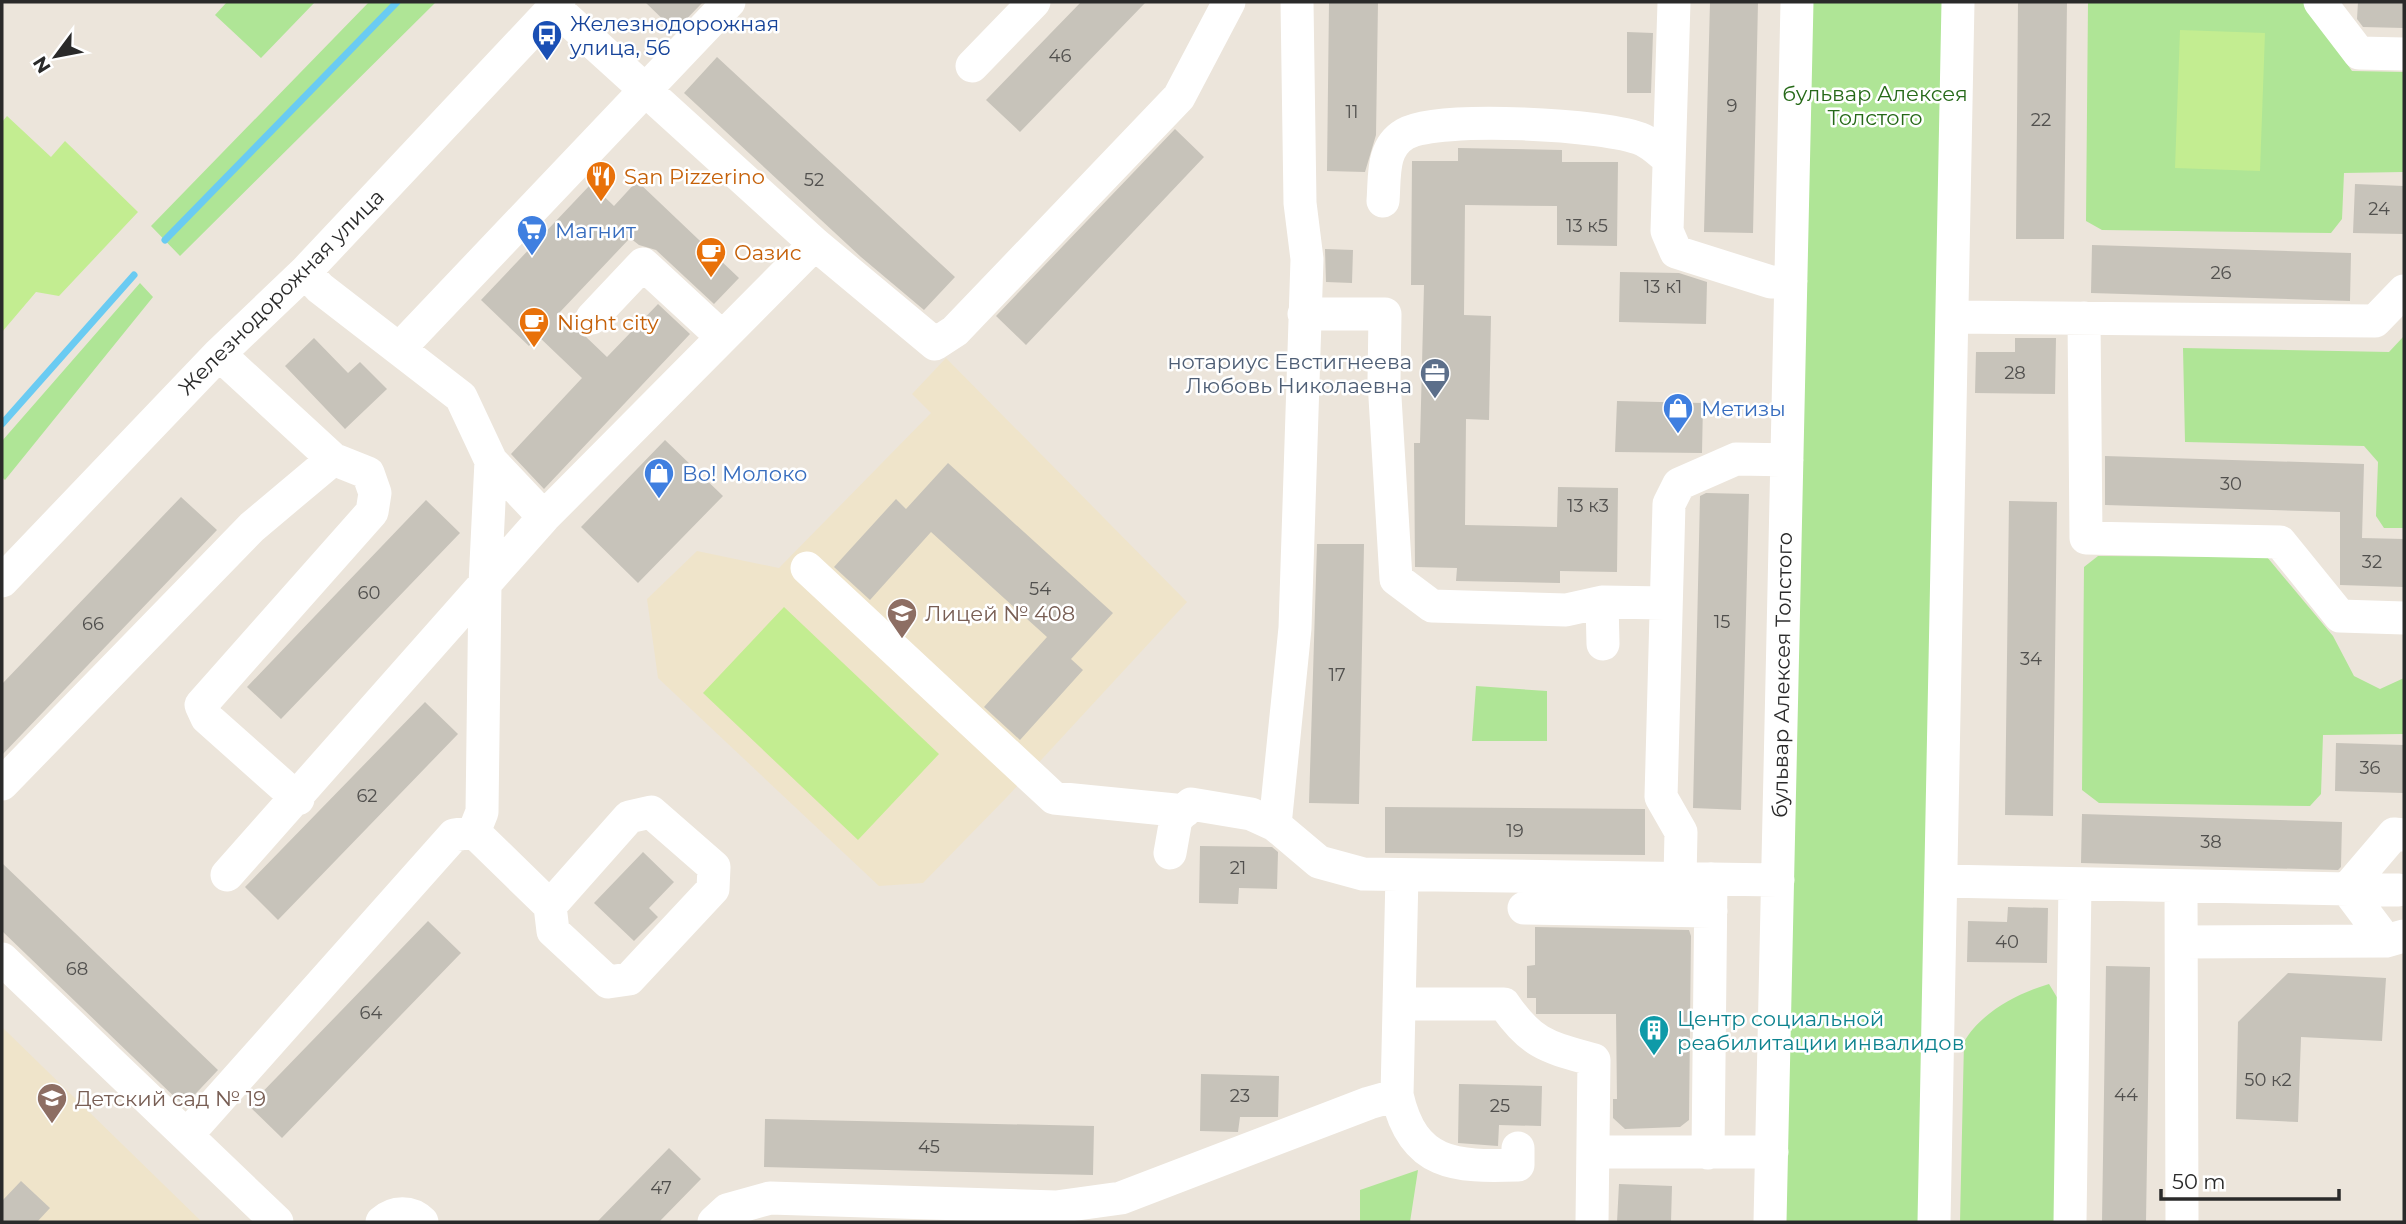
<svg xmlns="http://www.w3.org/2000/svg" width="2406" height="1224" font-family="Montserrat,sans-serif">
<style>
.education{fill:#efe4ca}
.green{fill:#afe596}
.pitch{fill:#c3ed91}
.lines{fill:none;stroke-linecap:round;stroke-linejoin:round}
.stream{stroke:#6acbf2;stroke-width:7}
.building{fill:#c7c3ba}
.minor{stroke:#fff;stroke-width:33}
.labels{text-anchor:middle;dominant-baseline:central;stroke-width:5;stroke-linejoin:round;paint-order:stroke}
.number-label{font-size:18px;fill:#51504e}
.transit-label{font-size:21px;fill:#164399;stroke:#fff;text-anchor:start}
.park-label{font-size:21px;fill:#266918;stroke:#fff}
.food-label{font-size:21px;fill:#c56008;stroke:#fff;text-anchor:start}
.shop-label{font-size:21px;fill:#366cbe;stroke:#fff;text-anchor:start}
.street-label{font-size:21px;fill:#2a2a2a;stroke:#fff}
.service-label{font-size:21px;fill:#4e5e75;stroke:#fff;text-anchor:end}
.education-label{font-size:21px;fill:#785e54;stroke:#fff;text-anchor:start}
.culture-label{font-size:21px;fill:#0d838f;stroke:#fff;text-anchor:start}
</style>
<rect width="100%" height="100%" fill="#ece5db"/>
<path class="education" d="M946 358 1187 602 1007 797 923 883 879 886 658 678 647 599 697 551 779 568 931 413 912 394Z
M2 1027 202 1222H2Z"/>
<path class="green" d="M227 2H315L261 58 215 15Z
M369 2H436L180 256 151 226Z
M1809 2H1945L1919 1222H1784Z
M2088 2H2303L2352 71 2404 72V172L2344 173 2342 219 2331 233 2102 230 2086 221Z
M140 283 153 297 5 480 2 477V441Z
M2404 336V528H2384L2376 516 2378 462 2364 446 2185 442 2183 348 2389 352Z
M2098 556 2267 557 2333 636 2354 676 2380 689 2404 678V734L2323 735 2321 794 2310 806 2099 803 2082 790 2084 567Z
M1476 686 1547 691V741H1472Z
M2049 984 2061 1004 2058 1222H1960L1964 1042C1980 1013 2018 993 2049 984Z
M1418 1170 1410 1222H1360V1190Z"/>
<path class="pitch" d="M2180 30 2265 33 2260 171 2175 168Z
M7 116 51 157 65 141 138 212 59 296 36 292 2 332V122Z
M784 607 939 754 858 840 703 693Z"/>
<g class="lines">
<path class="stream" d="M165 240 397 2
M2 424 134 275"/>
</g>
<path class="building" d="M645 2H703L675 31Z
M1081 2H1146L1020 132 986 100Z
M1329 2H1378L1376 135 1365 172 1327 171Z
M1710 2H1758L1753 233 1704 232Z
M2018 2H2067L2064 239H2016Z
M2358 2H2404V28L2363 27 2357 19Z
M1627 32 1653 33 1651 93H1627Z
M717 57 955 277 924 310 861 257 684 93Z
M1175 129 1204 157 1026 345 996 316Z
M1458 148 1562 150V162H1618L1617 246 1557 245V206L1465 205 1464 315 1491 316 1489 420 1466 419 1465 525 1557 527 1558 487 1618 488 1617 572 1560 571V583L1456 581 1457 568 1415 567 1414 443H1420L1424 285H1411L1412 161H1458Z
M637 181 739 278 714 304 656 250 639 245 630 238 560 312 607 357 658 304 690 334 544 489 511 454 582 378 538 336 529 346 481 300 591 184 614 206Z
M2355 184 2404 186V234L2353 233Z
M2092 245 2351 253 2350 301 2091 293Z
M1325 249 1353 250 1352 283 1326 282Z
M1620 272 1679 273 1707 282 1706 324 1619 322Z
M314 338 348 373 360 362 387 389 345 429 285 366Z
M2015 338H2056L2055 394 1975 393 1976 352H2015Z
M1617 401 1703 403 1702 453 1615 452Z
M665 440 723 496 638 583 581 527Z
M2105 456 2364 464 2362 538 2404 539V587L2340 585V512L2105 505Z
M948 463 1113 613 1071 659 1083 670 1020 740 984 707 1047 637 931 532 870 600 834 567 896 499 906 509Z
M1706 493 1749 494 1741 810 1693 808 1700 496Z
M181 497 217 530 2 755V684Z
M426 500 460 533 281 719 247 687Z
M2009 501 2057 502 2053 816 2005 815Z
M1317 544H1364L1359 804 1309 803Z
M425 702 458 734 278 920 245 887Z
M2336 743 2404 745V793L2335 791Z
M1385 807 1645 809V855L1385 853Z
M2082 814 2342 822 2341 867 2338 870 2081 863Z
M1200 846 1272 847 1278 852 1277 889 1239 888 1238 904 1199 903Z
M643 852 674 882 649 908 658 917 634 941 594 903Z
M2 863 218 1070 184 1106 2 931Z
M2008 907 2048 908 2047 963 1967 962 1968 921 2007 922Z
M428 921 461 953 282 1138 249 1106Z
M1535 927 1689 930 1691 936 1689 1120 1680 1127 1625 1129 1613 1118V1099H1617L1616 1014H1536V998H1527V966L1535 965Z
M2106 966 2150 967 2146 1222H2102Z
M2288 973 2386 978 2382 1041 2301 1037 2298 1122 2236 1119 2238 1022Z
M1201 1074 1279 1076 1278 1117H1240L1238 1132 1200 1131Z
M1459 1084 1542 1086 1541 1126 1499 1125 1498 1146 1458 1143Z
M765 1119 1094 1126 1093 1175 764 1167Z
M669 1148 701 1179 659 1222H597Z
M21 1181 50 1208 37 1222H2V1201Z
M1619 1184 1672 1186 1671 1222H1617Z"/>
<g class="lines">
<path class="minor" d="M1297 2 1300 203 1307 259 1295 628 1275 825 1319 862 1363 874 1778 880
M1674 2 1667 231 1676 252 1771 282 1791 281
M2320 2 2359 53 2404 54
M554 7 815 244 935 344 955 331 1179 97 1229 2
M972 66 1034 2
M1383 201C1385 177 1381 148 1405 134 1437 115 1608 124 1643 140 1652 144 1661 153 1669 159
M305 272 320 288 461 397 491 461 544 517
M1304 314H1385L1384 381 1396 579 1432 606 1566 610 1602 602 1666 603
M1952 317 2375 321 2404 291
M592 318 643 264 721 336
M2084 318 2086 538 2280 542 2340 616 2404 618
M399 349 729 2
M219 354 333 459 368 473 375 493 372 512 201 705 207 718 298 799
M807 568 1054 798 1185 811
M2 581 219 354 305 272 559 2
M1602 602 1603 644
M2 784 252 527 333 459
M474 832 550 906 553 931 608 982 629 979 713 889 714 867 651 812 629 817 550 906
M474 832 482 812 485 584 491 461
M1170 853 1176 819 1191 804 1251 814 1275 825
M227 875 544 517 815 244
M1680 879 1681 832 1661 797 1669 504 1679 484 1736 459 1787 460
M1941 881 2399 890
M2181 886 2182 1222
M1524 908 1711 911
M2386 941 2347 889 2394 834 2404 835
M2182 942 2386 941 2404 936
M2 959 277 1222
M1399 1004H1504C1532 1045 1548 1047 1594 1060L1592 1222
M1397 1095C1413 1166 1455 1167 1518 1165V1148
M187 1135 454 835 474 832
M1593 1152H1772
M1708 1153 1711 879
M1056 1207 1121 1198 1369 1103 1397 1095 1402 875
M382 1222C394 1211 411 1211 422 1222
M714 1222 727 1210 770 1198 1056 1207 1055 1222
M1770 1222 1797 2
M1934 1222 1958 2
M2070 1222 2075 884"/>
</g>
<defs>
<g id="bus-pin" transform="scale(1.575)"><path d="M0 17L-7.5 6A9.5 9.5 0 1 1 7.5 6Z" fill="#1a4fb4" stroke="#fff"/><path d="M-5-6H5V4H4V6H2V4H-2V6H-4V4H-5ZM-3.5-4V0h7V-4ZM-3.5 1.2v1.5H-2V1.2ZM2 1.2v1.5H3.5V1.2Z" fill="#fff"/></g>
<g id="restaurant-pin" transform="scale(1.575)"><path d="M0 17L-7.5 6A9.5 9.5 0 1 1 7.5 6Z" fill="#e8710a" stroke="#fff"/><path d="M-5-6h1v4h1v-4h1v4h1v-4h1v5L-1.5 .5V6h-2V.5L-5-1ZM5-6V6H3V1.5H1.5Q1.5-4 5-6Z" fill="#fff"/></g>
<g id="supermarket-pin" transform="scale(1.575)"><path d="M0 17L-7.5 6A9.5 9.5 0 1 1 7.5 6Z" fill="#3f7fe0" stroke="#fff"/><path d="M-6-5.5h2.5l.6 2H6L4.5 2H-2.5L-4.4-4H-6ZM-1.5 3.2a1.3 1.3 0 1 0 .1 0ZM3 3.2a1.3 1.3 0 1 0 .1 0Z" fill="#fff"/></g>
<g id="cafe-pin" transform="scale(1.575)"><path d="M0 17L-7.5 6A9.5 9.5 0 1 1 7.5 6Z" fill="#e8710a" stroke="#fff"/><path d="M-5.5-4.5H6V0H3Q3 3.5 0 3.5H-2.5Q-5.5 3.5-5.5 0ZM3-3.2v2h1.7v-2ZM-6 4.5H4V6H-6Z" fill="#fff"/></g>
<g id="office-pin" transform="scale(1.575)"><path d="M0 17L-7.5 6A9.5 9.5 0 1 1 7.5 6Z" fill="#5c6f8a" stroke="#fff"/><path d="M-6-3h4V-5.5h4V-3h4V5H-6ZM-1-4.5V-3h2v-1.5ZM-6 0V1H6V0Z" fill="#fff"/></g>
<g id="shop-pin" transform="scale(1.575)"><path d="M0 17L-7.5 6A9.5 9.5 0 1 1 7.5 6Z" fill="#3f7fe0" stroke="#fff"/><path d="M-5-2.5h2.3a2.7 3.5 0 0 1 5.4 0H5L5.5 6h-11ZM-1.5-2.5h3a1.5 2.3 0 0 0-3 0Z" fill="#fff"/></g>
<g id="school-pin" transform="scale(1.575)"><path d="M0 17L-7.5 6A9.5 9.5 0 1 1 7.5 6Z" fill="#8d6e63" stroke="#fff"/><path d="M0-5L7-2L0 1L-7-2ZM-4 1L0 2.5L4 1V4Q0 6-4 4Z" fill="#fff"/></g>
<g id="building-pin" transform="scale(1.575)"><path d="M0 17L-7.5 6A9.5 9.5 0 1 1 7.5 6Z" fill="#0f9aa8" stroke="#fff"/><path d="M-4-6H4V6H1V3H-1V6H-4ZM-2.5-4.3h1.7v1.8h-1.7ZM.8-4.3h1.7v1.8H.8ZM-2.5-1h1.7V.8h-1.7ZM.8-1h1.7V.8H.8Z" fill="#fff"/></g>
</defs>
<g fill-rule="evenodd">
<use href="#bus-pin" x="547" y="35"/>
<use href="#restaurant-pin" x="601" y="176"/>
<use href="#supermarket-pin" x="532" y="230"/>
<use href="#cafe-pin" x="711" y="252"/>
<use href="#cafe-pin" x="534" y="322"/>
<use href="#office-pin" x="1435" y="373"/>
<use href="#shop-pin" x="1678" y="408"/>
<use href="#shop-pin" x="659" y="473"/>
<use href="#school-pin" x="902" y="613"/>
<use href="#building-pin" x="1654" y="1030"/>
<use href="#school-pin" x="52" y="1098"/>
</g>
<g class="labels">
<g class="number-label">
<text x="1060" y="56">46</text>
<text x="1732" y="106">9</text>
<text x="1352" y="112">11</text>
<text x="2041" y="120">22</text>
<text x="814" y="180">52</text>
<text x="2379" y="209">24</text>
<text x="1587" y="226">13 к5</text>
<text x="2221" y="273">26</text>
<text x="1663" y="287">13 к1</text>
<text x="2015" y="373">28</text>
<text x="2231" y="484">30</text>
<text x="1588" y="506">13 к3</text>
<text x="2372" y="562">32</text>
<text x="1040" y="589">54</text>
<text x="369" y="593">60</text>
<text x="1722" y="622">15</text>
<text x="93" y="624">66</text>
<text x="2031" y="659">34</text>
<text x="1337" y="675">17</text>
<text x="2370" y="768">36</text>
<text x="367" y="796">62</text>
<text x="1515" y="831">19</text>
<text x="2211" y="842">38</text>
<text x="1238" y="868">21</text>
<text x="2007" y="942">40</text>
<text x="77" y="969">68</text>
<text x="371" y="1013">64</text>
<text x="2268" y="1080">50 к2</text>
<text x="2126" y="1095">44</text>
<text x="1240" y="1096">23</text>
<text x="1500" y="1106">25</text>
<text x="929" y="1147">45</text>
<text x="661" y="1188">47</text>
</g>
<g class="transit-label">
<text x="570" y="23">Железнодорожная<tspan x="570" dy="24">улица, 56</tspan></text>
</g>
<g class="park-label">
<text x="1875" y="93">бульвар Алексея<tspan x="1875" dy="24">Толстого</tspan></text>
</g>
<g class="food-label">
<text x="624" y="176">San Pizzerino</text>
<text x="734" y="252">Оазис</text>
<text x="557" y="322">Night city</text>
</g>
<g class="shop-label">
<text x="555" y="230">Магнит</text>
<text x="1701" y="408">Метизы</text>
<text x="682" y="473">Во! Молоко</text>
</g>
<g class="street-label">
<text transform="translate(281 292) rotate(-45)">Железнодорожная улица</text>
<text transform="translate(1782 675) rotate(-89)">бульвар Алексея Толстого</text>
</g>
<g class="service-label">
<text x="1412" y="361">нотариус Евстигнеева<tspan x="1412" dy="24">Любовь Николаевна</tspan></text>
</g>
<g class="education-label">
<text x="925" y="613">Лицей № 408</text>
<text x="75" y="1098">Детский сад № 19</text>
</g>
<g class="culture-label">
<text x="1677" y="1018">Центр социальной<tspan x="1677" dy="24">реабилитации инвалидов</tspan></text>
</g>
</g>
<rect width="2406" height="1224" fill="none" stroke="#2a2a2a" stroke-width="7"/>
<g transform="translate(56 56) rotate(238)" stroke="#ffffff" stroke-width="5" paint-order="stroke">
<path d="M0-5L12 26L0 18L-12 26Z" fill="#2a2a2a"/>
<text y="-10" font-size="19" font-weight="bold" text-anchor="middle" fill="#2a2a2a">N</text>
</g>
<path d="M2161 1189v10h178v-10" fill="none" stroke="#2a2a2a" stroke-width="3.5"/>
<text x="2172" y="1189" font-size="21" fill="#2a2a2a" stroke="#ffffff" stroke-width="5" paint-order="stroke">50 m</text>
</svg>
